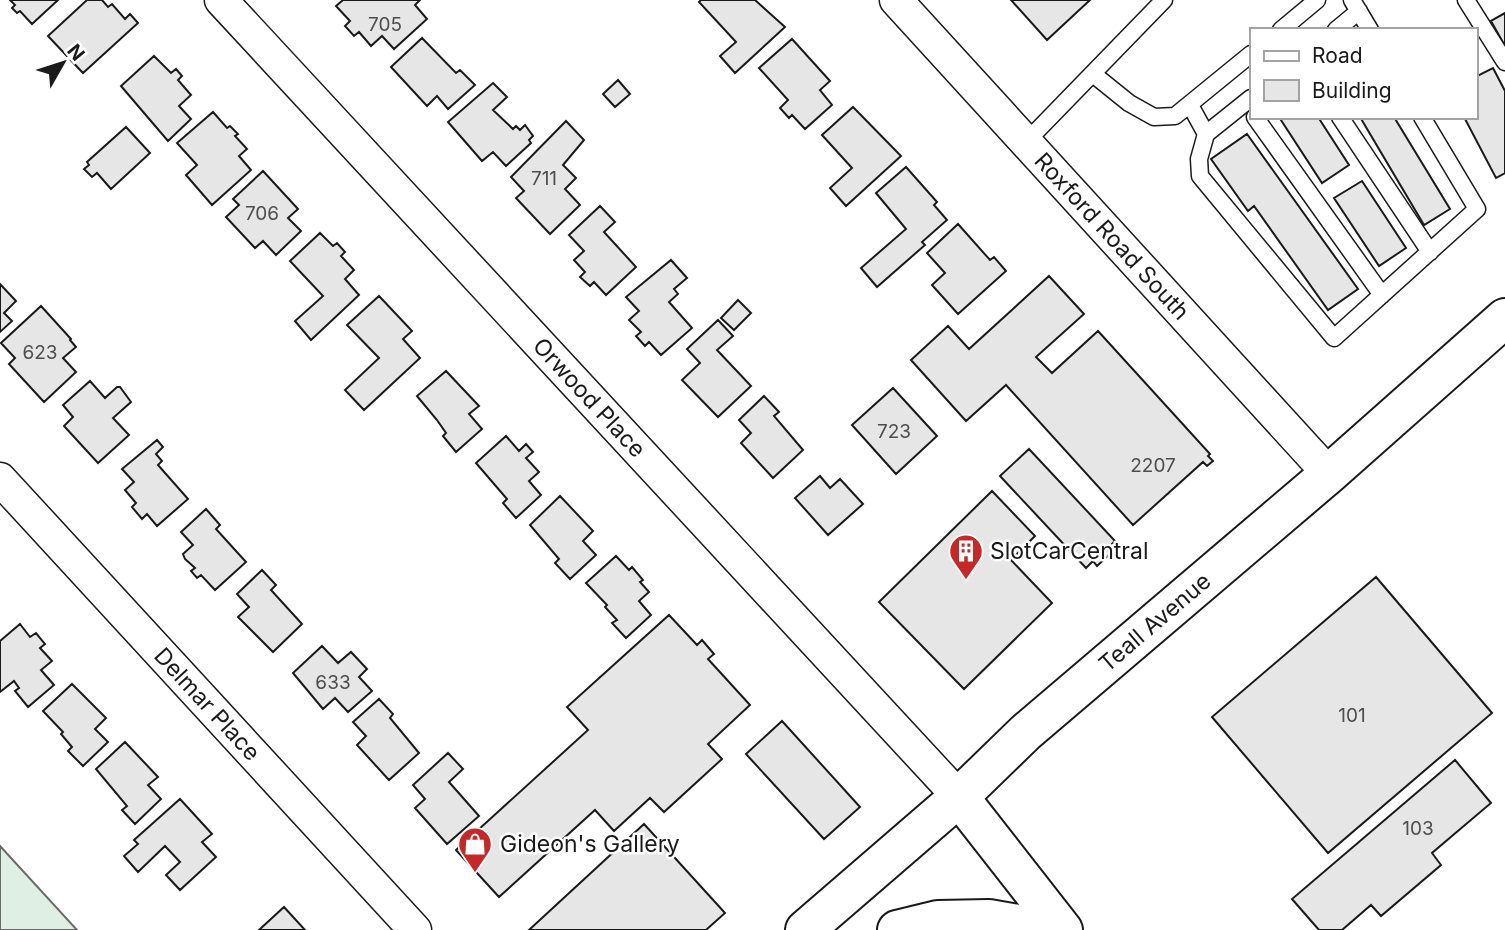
<svg xmlns="http://www.w3.org/2000/svg" width="1505" height="930" font-family="Inter,sans-serif">
<style>
.green{fill:#e0efe3;stroke:#6a6a6a;stroke-width:2}
.building{fill:#e6e6e6;stroke:#1a1a1a;stroke-width:2}
.lines{fill:none;stroke-linecap:round;stroke-linejoin:round}
.lane-casing{stroke:#1a1a1a;stroke-width:19}
.street-casing{stroke:#1a1a1a;stroke-width:35}
.secondary-casing{stroke:#1a1a1a;stroke-width:42}
.lane{stroke:#fff;stroke-width:16}
.street{stroke:#fff;stroke-width:32}
.secondary{stroke:#fff;stroke-width:38}
.labels{text-anchor:middle;dominant-baseline:central;stroke-width:5;stroke-linejoin:round;paint-order:stroke}
.number-label{font-size:19px;fill:#4d4d4d}
.street-label{font-size:23px;fill:#1a1a1a;stroke:#fff}
.poi-label{font-size:23px;fill:#1a1a1a;stroke:#fff;text-anchor:start}
</style>
<rect width="100%" height="100%" fill="#fff"/>
<path class="green" d="M0 846 77 930H0Z"/>
<path class="building" d="M10 0H58L32 24 20 11 17 13 12 8 15 5Z
M87 0H102L108 7 112 4 125 19 130 14 138 23 83 73 48 36Z
M343 0H420L415 5 427 19 394 49 382 36 371 46 359 32 354 36 345 26 350 21 336 6Z
M701 0H755L785 27 735 73 720 56 736 42 699 2Z
M1011 0H1090L1047 40Z
M1505 13V46L1491 21Z
M422 38 456 73 460 70 475 85 448 109 437 96 427 106 391 67Z
M792 39 830 81 820 90 832 105 805 129 792 115 789 118 780 108 788 100 759 68Z
M154 56 171 73 176 69 182 76 178 80 191 95 179 106 191 119 168 141 121 86Z
M1493 68 1505 91V173L1496 178 1464 117H1475V77Z
M618 80 630 94 615 107 603 94Z
M493 83 507 97 493 110 513 129 516 126 520 130 525 125 533 136 529 140 531 143 506 166 493 152 482 161 448 122Z
M853 107 901 156 846 206 830 188 852 168 822 135Z
M213 112 227 128 230 126 238 134 235 136 247 149 239 156 251 170 212 205 186 175 197 165 177 143Z
M1279 117H1318L1349 165 1322 183Z
M1360 117H1394L1450 209 1424 225Z
M566 121 584 140 563 165 576 178 565 189 580 205 550 234 516 198 524 191 511 177Z
M126 127 150 153 111 189 97 173 92 177 84 169 89 165 87 162Z
M1247 134 1358 289 1328 310 1254 206 1248 211 1211 159Z
M906 167 937 202 934 205 947 220 922 242 925 245 877 287 861 268 906 229 876 193Z
M263 171 298 209 288 218 301 231 276 255 263 241 255 248 226 217 239 205 233 199Z
M1362 181 1406 248 1379 266 1334 198Z
M600 206 615 222 604 232 636 267 606 295 594 282 590 286 580 277 585 272 574 260 584 251 569 235Z
M958 224 990 260 994 257 1006 271 958 314 932 285 945 273 927 253Z
M320 233 333 246 337 243 345 252 341 256 354 270 345 279 359 295 311 340 295 321 323 296 290 261Z
M671 260 687 278 674 289 678 294 669 302 692 328 661 355 649 342 645 346 636 336 641 332 629 320 639 311 626 297Z
M1049 276 1084 314 1036 357 1052 373 1098 331 1210 454 1208 456 1213 461 1207 466 1203 462 1133 525 1006 385 966 421 911 360 948 326 969 349Z
M0 284 16 301 4 313 12 321 0 332Z
M379 296 412 331 403 339 420 358 364 410 345 390 379 358 347 325Z
M738 300 751 313 734 330 721 318Z
M41 306 71 339 70 340 76 347 63 358 76 372 44 402 9 364 15 358 1 343Z
M718 320 733 336 717 350 751 386 718 417 682 380 700 363 687 349Z
M446 371 479 406 469 414 482 429 456 452 443 436 446 433 437 420 417 396Z
M90 381 105 398 117 387H120L131 402 113 418 129 435 98 463 64 426 73 417 63 405Z
M893 388 937 436 896 474 852 425Z
M764 396 779 412 774 416 803 450 773 478 741 443 751 433 739 420Z
M506 436 519 451 526 444 533 452 526 458 539 472 529 481 541 495 516 518 503 503 507 499 476 463Z
M157 440 163 447 156 454 162 461 158 465 188 499 157 526 147 514 142 519 132 507 136 503 125 490 134 482 122 469Z
M1029 449 1115 541 1107 549 1111 553 1097 566 1093 561 1086 568 1000 476Z
M820 476 830 488 840 479 863 504 828 535 795 498Z
M992 491 1035 536 1011 560 1052 603 964 689 879 602Z
M560 496 593 531 583 541 596 555 570 579 555 563 559 559 530 525Z
M206 509 220 525 216 529 246 562 215 590 201 575 197 578 191 571 195 568 185 559 183 554 193 545 181 532Z
M616 556 629 570 632 567 643 580 640 582 649 592 639 601 651 615 626 638 612 623 617 620 605 607 607 605 586 583Z
M262 570 276 585 271 590 302 624 273 652 238 617 249 607 237 594Z
M1376 577 1492 713 1328 853 1212 717Z
M669 615 697 645 702 640 714 654 708 659 750 705 708 744 722 759 664 812 650 798 614 831 595 810 499 897 456 850 588 730 567 707Z
M20 624 30 637 36 633 45 644 40 648 52 661 41 670 54 685 28 707 15 691 19 688 14 681 0 692V641Z
M322 646 338 663 351 652 367 669 359 677 372 691 348 712 335 698 323 709 293 673Z
M72 684 106 718 95 729 108 742 83 766 68 751 72 747 61 734 63 732 43 711Z
M379 699 393 714 390 718 419 753 389 780 357 745 366 736 353 722Z
M782 721 860 807 824 839 746 754Z
M125 742 158 777 148 785 161 799 135 824 122 810 127 806 96 769Z
M448 753 463 769 449 782 479 816 447 844 415 808 425 799 413 785Z
M1455 760 1491 803 1432 853 1441 865 1381 916 1371 905 1342 930H1319L1292 899Z
M180 799 212 834 202 842 216 857 180 890 166 875 180 862 165 846 138 872 124 856 138 844 134 840Z
M644 824 725 913 706 930H529Z
M284 907 305 930H259Z"/>
<g class="lines">
<g class="lane-casing">
<path id="lane" d="M1352 0 1370 30
M1466 0 1505 62
M1281 30 1317 0
M1336 30 1359 11
M1093 74 1129 103 1154 117 1175 116 1251 54
M1190 105 1206 134 1199 159 1200 176 1334 338 1477 209 1422 117
M1255 117 1382 295
M1340 117 1430 252
M1206 134 1251 98
M1026 142 1164 0"/>
</g>
<g class="street-casing">
<g id="street">
<path id="s1" d="M221 0 959 797"/>
<path id="s2" d="M896 0 1329 474"/>
<path id="s3" d="M0 479 415 930"/>
</g>
</g>
<g class="secondary-casing">
<g id="secondary">
<path d="M959 797 1063 930"/>
<path id="s4" d="M805 930 959 797 1026 732 1329 474 1505 318"/>
<path d="M897 930 938 920 989 919 1053 930"/>
</g>
</g>
<use href="#lane" class="lane"/>
<use href="#street" class="street"/>
<use href="#secondary" class="secondary"/>
</g>
<defs>
<g id="building-pin" transform="scale(1.75)"><path d="M0 17L-7.5 6A9.5 9.5 0 1 1 7.5 6Z" fill="#c62828" stroke="#fff"/><path d="M-4-6H4V6H1V3H-1V6H-4ZM-2.5-4.3h1.7v1.8h-1.7ZM.8-4.3h1.7v1.8H.8ZM-2.5-1h1.7V.8h-1.7ZM.8-1h1.7V.8H.8Z" fill="#fff"/></g>
<g id="shop-pin" transform="scale(1.75)"><path d="M0 17L-7.5 6A9.5 9.5 0 1 1 7.5 6Z" fill="#c62828" stroke="#fff"/><path d="M-5-2.5h2.3a2.7 3.5 0 0 1 5.4 0H5L5.5 6h-11ZM-1.5-2.5h3a1.5 2.3 0 0 0-3 0Z" fill="#fff"/></g>
</defs>
<g fill-rule="evenodd">
<use href="#building-pin" x="966" y="551"/>
<use href="#shop-pin" x="475" y="844"/>
</g>
<g class="labels">
<g class="number-label">
<text x="385" y="24">705</text>
<text x="544" y="178">711</text>
<text x="262" y="213">706</text>
<text x="40" y="352">623</text>
<text x="894" y="431">723</text>
<text x="1153" y="465">2207</text>
<text x="333" y="682">633</text>
<text x="1352" y="715">101</text>
<text x="1418" y="828">103</text>
</g>
<g class="street-label">
<text stroke="none"><textPath href="#s2" startOffset="320">Roxford Road South</textPath></text>
<text stroke="none"><textPath href="#s1" startOffset="542">Orwood Place</textPath></text>
<text stroke="none"><textPath href="#s4" startOffset="466">Teall Avenue</textPath></text>
<text stroke="none"><textPath href="#s3" startOffset="306">Delmar Place</textPath></text>
</g>
<g class="poi-label">
<text x="990" y="551">SlotCarCentral</text>
<text x="500" y="844">Gideon's Gallery</text>
</g>
</g>
<rect x="1250" y="28" width="228" height="91" fill="#ffffff" stroke="#a3a3a3" stroke-width="2"/>
<rect x="1264" y="51" width="35" height="10" fill="#ffffff" stroke="#a3a3a3" stroke-width="2"/>
<text x="1312" y="63" font-size="21" fill="#1a1a1a">Road</text>
<rect x="1264" y="80" width="35" height="21" fill="#e6e6e6" stroke="#a3a3a3" stroke-width="2"/>
<text x="1312" y="98" font-size="21" fill="#1a1a1a">Building</text>
<g transform="translate(63 63) rotate(51)" stroke="#ffffff" stroke-width="5" paint-order="stroke">
<path d="M0-5L12 26L0 18L-12 26Z" fill="#1a1a1a"/>
<text y="-10" font-size="19" font-weight="bold" text-anchor="middle" fill="#1a1a1a">N</text>
</g>
</svg>
